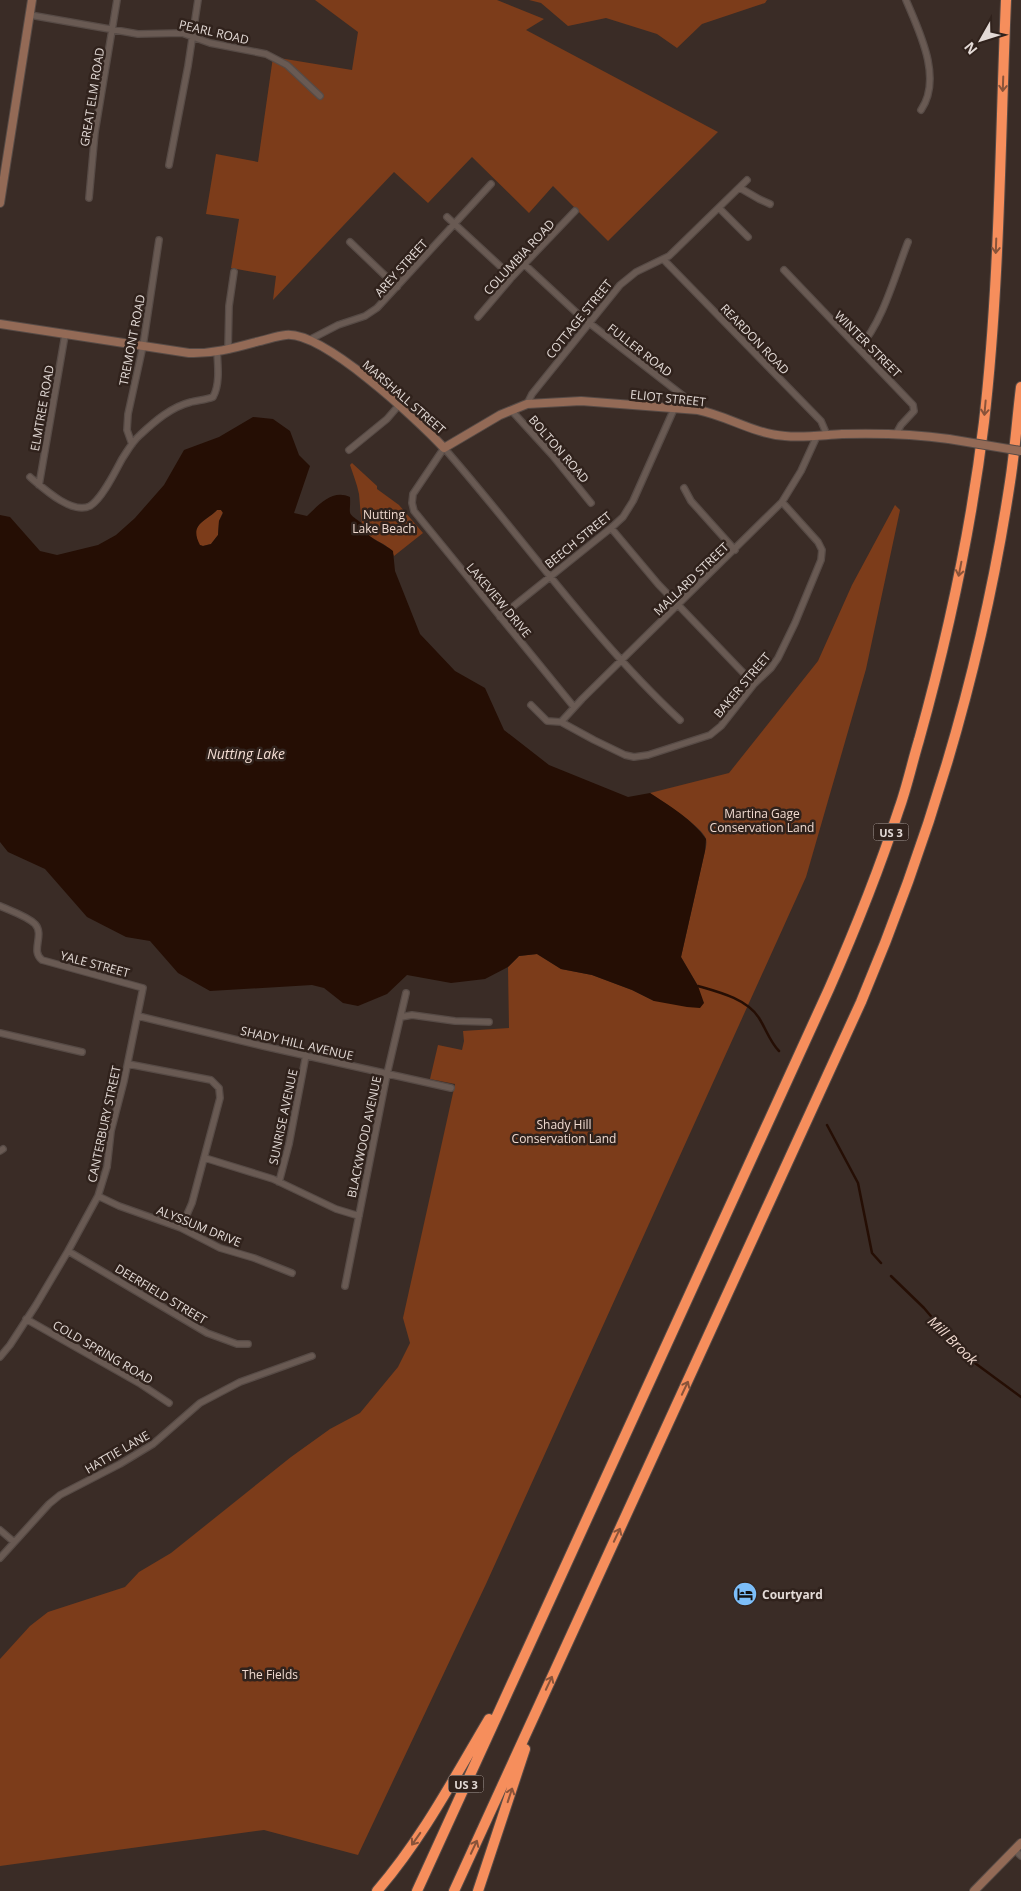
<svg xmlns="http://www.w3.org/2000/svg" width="1021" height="1891" font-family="'Open Sans',sans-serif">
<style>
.green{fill:#7c3c1a}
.water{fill:#250e04;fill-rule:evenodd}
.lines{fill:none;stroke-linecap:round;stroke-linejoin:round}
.stream{stroke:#250e04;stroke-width:2.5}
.street-casing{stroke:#574b46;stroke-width:8}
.secondary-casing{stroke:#574b46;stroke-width:10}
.highway-casing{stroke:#574b46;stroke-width:12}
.street{stroke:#695a53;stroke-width:5.5}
.secondary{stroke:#936a56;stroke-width:8}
.highway{stroke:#f68e5c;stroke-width:10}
.secondary-bridge-casing{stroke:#574b46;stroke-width:10;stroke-linecap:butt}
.secondary-bridge{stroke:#936a56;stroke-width:8}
.oneway{stroke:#895339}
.labels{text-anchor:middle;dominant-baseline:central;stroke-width:5;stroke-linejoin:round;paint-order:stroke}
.shield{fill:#30221c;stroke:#ada39e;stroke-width:1}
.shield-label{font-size:11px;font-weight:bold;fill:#e3dad6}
.street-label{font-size:12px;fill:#e3dad6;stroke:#30221c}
.park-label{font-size:12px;fill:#f0dad0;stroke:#30221c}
.poi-label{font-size:12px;font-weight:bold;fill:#e3dad6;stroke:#30221c;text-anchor:start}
.water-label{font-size:14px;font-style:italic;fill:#f5ded4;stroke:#30221c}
</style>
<rect width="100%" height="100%" fill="#3a2c26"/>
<path class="green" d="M315 0H497L544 19 526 30 718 132 608 241 553 186 529 213 472 157 428 203 394 172 273 300 276 276 231 268 239 219 206 214 216 154 258 162 273 57 352 70 358 32Z
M529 0H767L765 3 702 24 677 48 657 34 606 18 568 26 541 3Z
M352 463 377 486V489L399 505 423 533 394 556C389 541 368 541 363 529 361 521 360 504 359 494 357 484 353 474 350 465Z
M895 505 900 510 866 669 806 877 486 1584 358 1855 264 1830 0 1866V1659L30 1626 48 1612 125 1587 139 1572 171 1553 291 1457 330 1429 360 1413 398 1367 410 1343 403 1318 455 1084 430 1079 438 1045 462 1050 464 1041 463 1031 509 1028 508 967 519 956 537 954 561 969 592 975 632 990 654 1001 698 986 681 957 705 851C706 848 707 842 706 839 703 827 662 801 650 793L729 773 818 661 852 585Z
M217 510H221L223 512 219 521 218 535 211 544 203 546 199 545C189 524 205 522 217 510Z"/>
<path class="water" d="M253 417 273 419 290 431 299 455 310 466 294 513 307 516C319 505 332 489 350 497 351 516 345 511 363 524 363 537 384 543 393 551L395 571 420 634 455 671 485 688 504 730 549 765 628 797 650 793C670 806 693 820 706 839L705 851 681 957 698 986 704 1003 700 1008 687 1007 654 1001 632 990 592 975 561 969 537 954 519 956 508 967 485 979 451 983 407 975 387 994 358 1006 343 1003 324 988 312 985 210 991 178 973 150 941 126 937 87 917 45 869 8 852 0 842V515L10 517 40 551 57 555 98 545 116 535 135 518 164 485 184 450 219 437ZM217 510H221L223 513 219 521 218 535 211 544 203 546 200 545C189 524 205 522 217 510Z"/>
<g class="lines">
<path class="stream" d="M698 986C719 992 747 999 759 1018 766 1029 770 1042 779 1051
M827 1125 858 1183 872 1253 881 1263
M891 1276 924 1308 964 1355 1021 1397"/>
<g class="street-casing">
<path id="street" d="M906 0C919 31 943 78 921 110
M30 15 138 34 182 33 210 43 266 54 287 65 320 96
M169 165 188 66 198 0
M740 188 759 199 770 204
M89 198 95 132 117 0
M719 208 748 237
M447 217 512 277
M350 242 397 287
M664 260 821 421 827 435
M525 265 579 315 691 402 698 410
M784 270 913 405 914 411 901 425 896 434
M478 317 512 277 575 211
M309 340 338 325 365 316 377 308 491 184
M859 348C883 322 895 275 908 242
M228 350 229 306 234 272
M527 404 532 394 620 285 636 272 669 256 747 180
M511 410 553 456 591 503
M132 444 127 430 128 414 143 346 159 240
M349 450 387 419 399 405
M30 477C43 488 72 515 90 506 102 499 115 472 122 459 128 450 132 442 140 435 155 421 171 407 191 402 198 400 206 400 213 397 220 385 218 366 217 352
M39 485 65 335
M684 488 691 501 735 550
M611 528 658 584 754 684
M500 617 611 528 623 517 633 501 674 409
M531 705 547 721 561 722
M574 707 414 511 412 503 413 494 444 448C523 538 592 638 680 720
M561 722 594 740 625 755 634 757 648 755 710 735 721 726 754 684 771 668 778 658 795 623 821 560 822 550 818 542 782 502
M561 722 582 699 782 502 801 471 817 436
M0 906C11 911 27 916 35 924 45 935 30 951 42 960L143 988 124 1081 111 1131 107 1167 98 1196 68 1251 36 1305 10 1345 0 1357
M138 1016 263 1046 451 1088
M401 1017 412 1015 455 1021 489 1022
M0 1033 82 1052
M128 1064 211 1080 219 1088 220 1098 192 1203 181 1228
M0 1151 3 1149
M205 1158 273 1179 336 1209 359 1216
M279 1182 289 1144 306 1055
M98 1196 119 1206 181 1228 220 1248 254 1258 292 1273
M68 1251 207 1333 237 1344H248
M345 1286 387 1074 406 993
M26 1319 139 1383 169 1403
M0 1530 14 1542
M0 1558 49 1504 60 1495 120 1464 153 1444 200 1403 240 1382 312 1356
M1015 1850 1021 1856"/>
</g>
<g class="secondary-casing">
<path id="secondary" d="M0 203 32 0
M0 324 189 353C213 354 234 348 256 342 266 340 276 336 286 335 323 331 418 420 444 448L500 415 527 404 581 401 698 410C728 416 754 434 785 436 804 438 823 435 842 434 878 433 914 434 949 439
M974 1891 1021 1843"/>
</g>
<g class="highway-casing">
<path id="highway" d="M377 1891C422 1839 454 1778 489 1719
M417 1891 829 989C855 930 879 870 899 809 907 787 912 763 919 740 948 636 971 530 984 422 1000 282 1000 140 1006 0
M454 1891 861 1002C932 834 983 661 1010 482 1015 450 1017 419 1021 387
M478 1891 525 1749"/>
</g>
<use href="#street" class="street"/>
<use href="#secondary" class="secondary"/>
<use href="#highway" class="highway"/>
<g class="secondary-bridge-casing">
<path id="secondary-bridge" d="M949 439 1021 451"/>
</g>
<use href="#secondary-bridge" class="secondary-bridge"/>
</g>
<defs><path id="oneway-shaft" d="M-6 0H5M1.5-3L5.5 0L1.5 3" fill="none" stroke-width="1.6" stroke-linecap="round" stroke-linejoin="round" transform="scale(1.25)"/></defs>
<g class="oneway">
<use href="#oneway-shaft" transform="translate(1003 84) rotate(92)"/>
<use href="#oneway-shaft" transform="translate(996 246) rotate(92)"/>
<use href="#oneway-shaft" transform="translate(985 408) rotate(95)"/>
<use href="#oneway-shaft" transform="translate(960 569) rotate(101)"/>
<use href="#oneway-shaft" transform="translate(685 1388) rotate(-65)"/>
<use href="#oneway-shaft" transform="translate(617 1535) rotate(-65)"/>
<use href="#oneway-shaft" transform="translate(549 1683) rotate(-65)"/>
<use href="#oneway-shaft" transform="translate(510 1795) rotate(-72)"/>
<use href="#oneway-shaft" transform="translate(416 1839) rotate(125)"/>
<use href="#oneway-shaft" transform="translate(474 1847) rotate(-65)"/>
</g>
<defs>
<g id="hotel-disc" transform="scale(1.25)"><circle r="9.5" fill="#7cbef9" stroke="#30221c"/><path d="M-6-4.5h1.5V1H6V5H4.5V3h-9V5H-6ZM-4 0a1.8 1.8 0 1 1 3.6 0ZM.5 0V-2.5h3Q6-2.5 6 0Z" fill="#111"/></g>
</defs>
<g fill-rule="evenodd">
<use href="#hotel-disc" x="745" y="1594"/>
</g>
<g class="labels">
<g class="shield">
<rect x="873.5" y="823.5" width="35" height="17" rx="4"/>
<rect x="448.5" y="1775.5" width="35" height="17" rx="4"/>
</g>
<g class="shield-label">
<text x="891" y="832">US 3</text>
<text x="466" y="1784">US 3</text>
</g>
<g class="street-label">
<text transform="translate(214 32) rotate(13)">PEARL ROAD</text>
<text transform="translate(92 97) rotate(-81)">GREAT ELM ROAD</text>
<text transform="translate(519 257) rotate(-47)">COLUMBIA ROAD</text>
<text transform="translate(401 268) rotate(-48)">AREY STREET</text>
<text transform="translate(579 319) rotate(-51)">COTTAGE STREET</text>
<text transform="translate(755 339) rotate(46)">REARDON ROAD</text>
<text transform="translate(132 340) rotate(-79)">TREMONT ROAD</text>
<text transform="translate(868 344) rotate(45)">WINTER STREET</text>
<text transform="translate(640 350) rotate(38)">FULLER ROAD</text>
<text transform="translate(404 397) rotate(41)">MARSHALL STREET</text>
<text transform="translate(668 398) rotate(6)">ELIOT STREET</text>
<text transform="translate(42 408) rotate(-80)">ELMTREE ROAD</text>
<text transform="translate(559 449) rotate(49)">BOLTON ROAD</text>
<text transform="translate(578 540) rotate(-39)">BEECH STREET</text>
<text transform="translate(691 579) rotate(-44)">MALLARD STREET</text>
<text transform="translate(499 600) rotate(50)">LAKEVIEW DRIVE</text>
<text transform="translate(742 685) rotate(-50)">BAKER STREET</text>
<text transform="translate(95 964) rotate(15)">YALE STREET</text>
<text transform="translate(297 1043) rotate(13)">SHADY HILL AVENUE</text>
<text transform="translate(283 1117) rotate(-78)">SUNRISE AVENUE</text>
<text transform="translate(104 1124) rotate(-78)">CANTERBURY STREET</text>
<text transform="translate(364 1137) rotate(-78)">BLACKWOOD AVENUE</text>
<text transform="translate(199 1226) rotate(22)">ALYSSUM DRIVE</text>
<text transform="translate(161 1294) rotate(31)">DEERFIELD STREET</text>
<text transform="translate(103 1352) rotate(30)">COLD SPRING ROAD</text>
<text transform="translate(117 1452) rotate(-30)">HATTIE LANE</text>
</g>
<g class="park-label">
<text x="384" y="514">Nutting<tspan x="384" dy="14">Lake Beach</tspan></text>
<text x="762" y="813">Martina Gage<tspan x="762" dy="14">Conservation Land</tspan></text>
<text x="564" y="1124">Shady Hill<tspan x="564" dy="14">Conservation Land</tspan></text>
<text x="270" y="1674">The Fields</text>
</g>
<g class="poi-label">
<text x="762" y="1594">Courtyard</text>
</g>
<g class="water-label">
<text x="246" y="753">Nutting Lake</text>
<text transform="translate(953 1340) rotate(44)">Mill Brook</text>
</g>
</g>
<g transform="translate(981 40) rotate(231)" stroke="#30221c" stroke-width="4" paint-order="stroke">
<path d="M0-4L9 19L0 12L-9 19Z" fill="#e3dad6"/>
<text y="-8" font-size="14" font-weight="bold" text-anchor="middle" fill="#e3dad6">N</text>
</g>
</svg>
